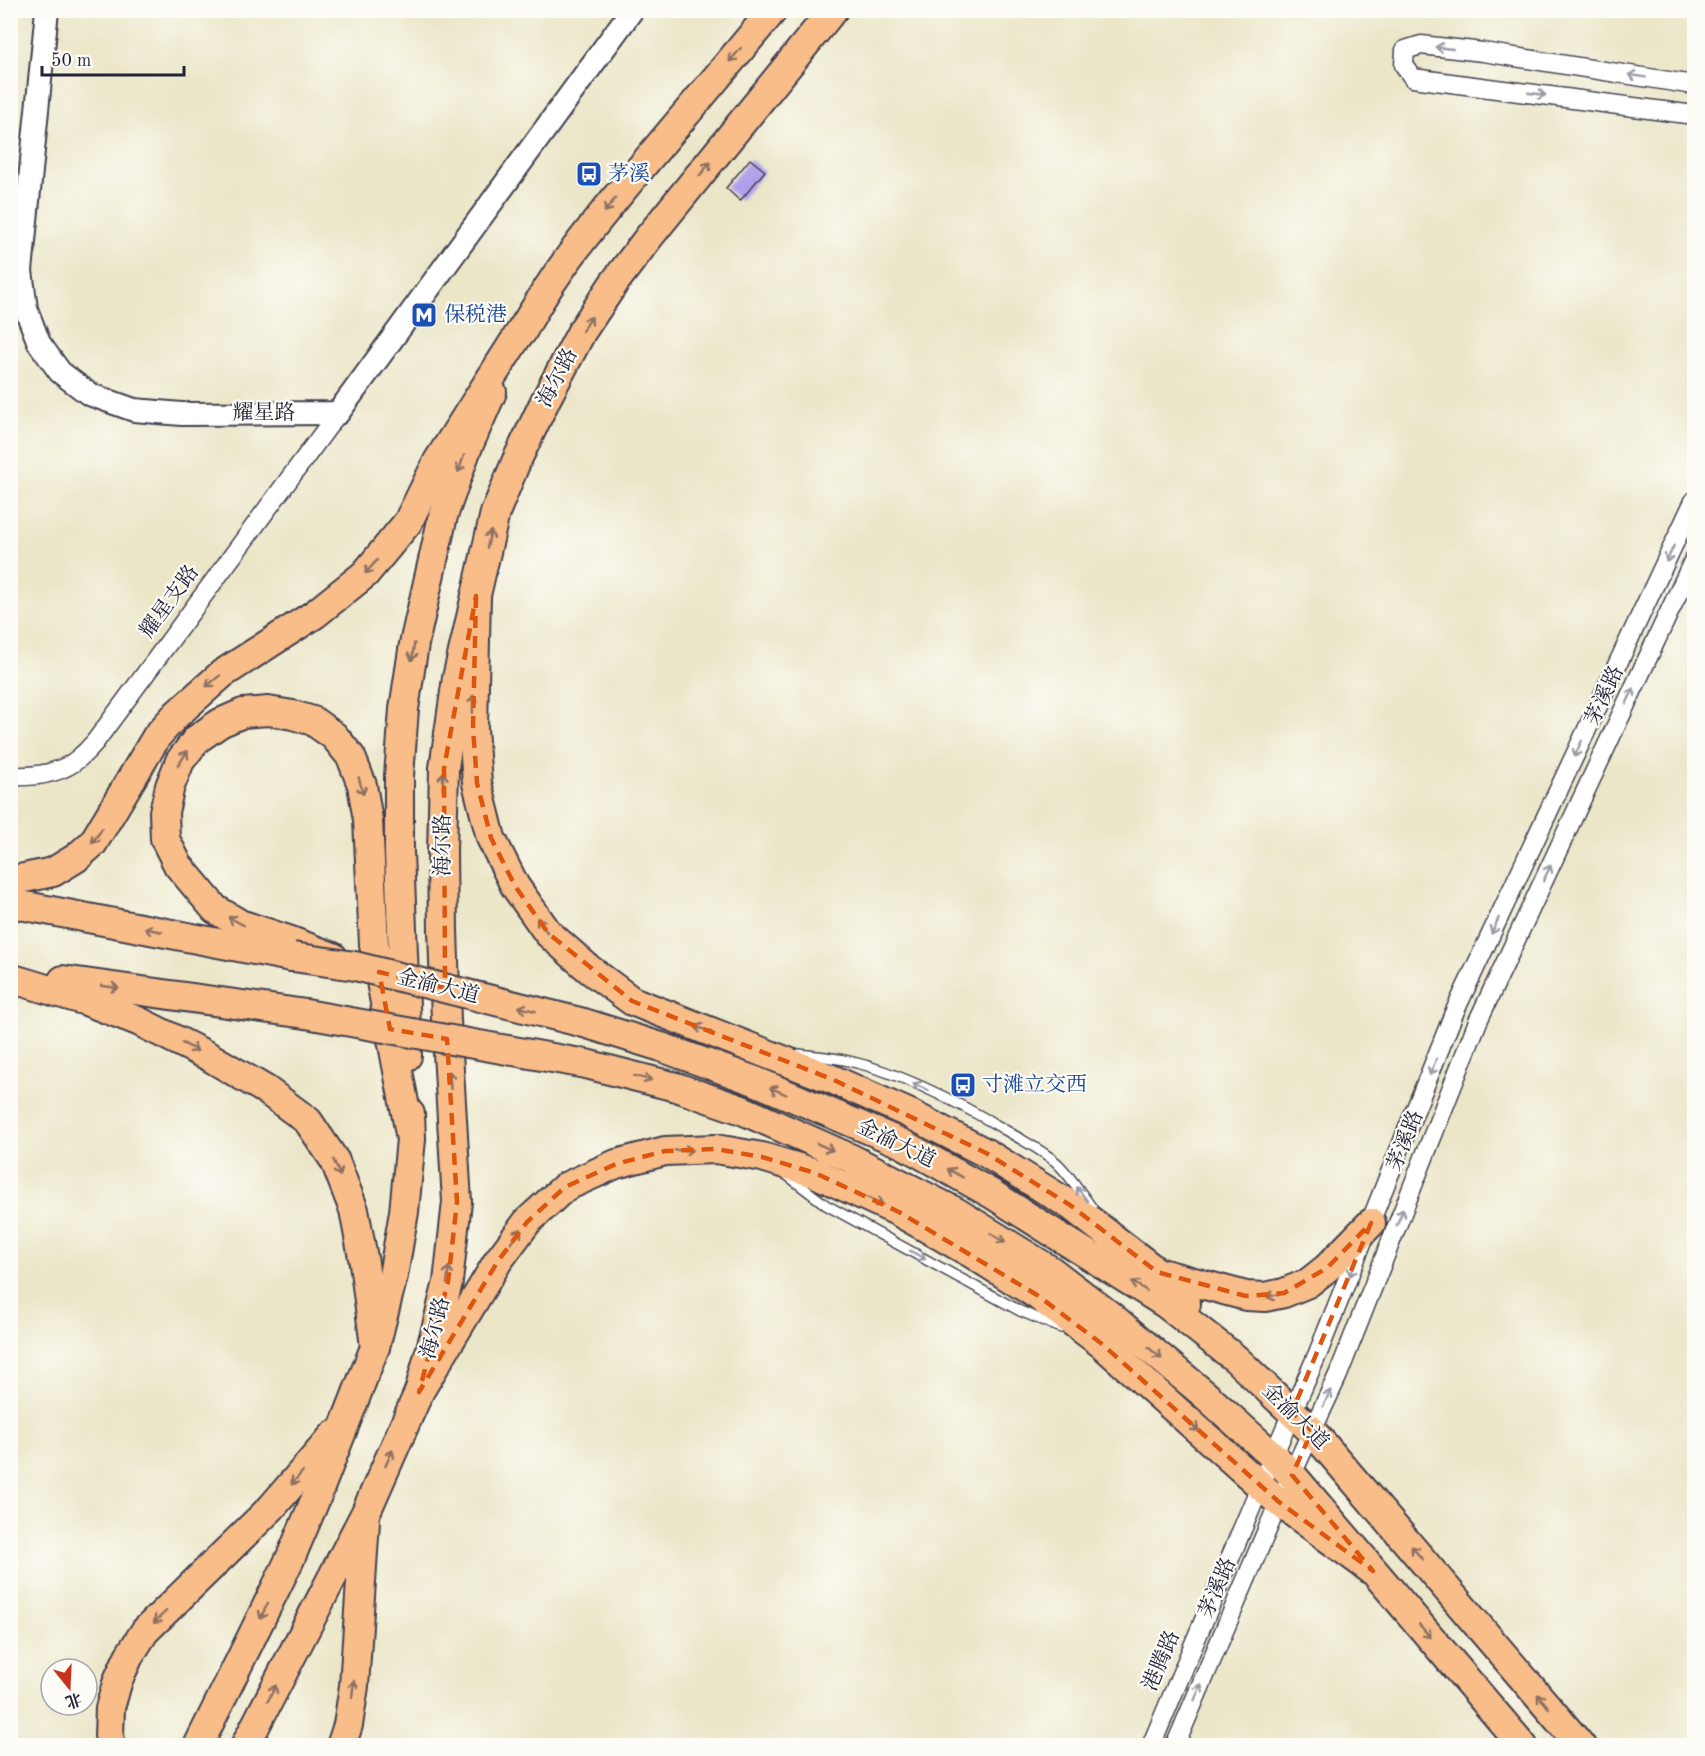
<svg xmlns="http://www.w3.org/2000/svg" width="1705" height="1756" font-family="'Old Standard TT','Noto Serif SC',serif">
<style>
.building{fill:#b29feb}
.lines{fill:none;stroke-linecap:round;stroke-linejoin:round}
.service-casing{stroke:#403f50;stroke-width:12}
.minor-casing{stroke:#403f50;stroke-width:21}
.tertiary-casing{stroke:#403f50;stroke-width:26}
.primary-casing{stroke:#403f50;stroke-width:32}
.trunk-casing{stroke:#403f50;stroke-width:32}
.service{stroke:#fff;stroke-width:9}
.minor{stroke:#fff;stroke-width:18}
.tertiary{stroke:#fff;stroke-width:22}
.primary{stroke:#f8bd89;stroke-width:28}
.trunk{stroke:#f8bd89;stroke-width:28}
.trunk-bridge-casing{stroke:#403f50;stroke-width:32;stroke-linecap:butt}
.trunk-bridge{stroke:#f8bd89;stroke-width:28}
.oneway{stroke:#9c9ca7}
.oneway2{stroke:#8d7062}
.marked{fill:none;stroke:#de560e;stroke-width:4.5;stroke-dasharray:12 8;stroke-linejoin:round}
.labels{text-anchor:middle;dominant-baseline:central;stroke-width:4.5;stroke-linejoin:round;paint-order:stroke}
.transit-label{font-size:21px;fill:#164399;stroke:#fdfcf7;text-anchor:start}
.street-label{font-size:21px;fill:#22223b;stroke:#fdfcf7}
</style>
<rect width="100%" height="100%" fill="#fdfcf7"/>
<filter id="ink" filterUnits="userSpaceOnUse"><feTurbulence type="fractalNoise" baseFrequency=".0167" numOctaves="2"/><feDisplacementMap in="SourceGraphic" scale="12" xChannelSelector="R" yChannelSelector="G"/><feConvolveMatrix kernelMatrix="1 2 1 2 8 2 1 2 1" color-interpolation-filters="sRGB"/></filter>
<filter id="wash" filterUnits="userSpaceOnUse"><feTurbulence type="fractalNoise" baseFrequency=".008" numOctaves="4" result="noise"/><feDisplacementMap in="SourceGraphic" scale="24" xChannelSelector="R" yChannelSelector="G"/><feGaussianBlur stdDeviation="1.35" result="paint"/><feColorMatrix in="noise" values="0 0 0 0 0 0 0 0 0 0 0 0 0 0 0 0 0 1.4 0 .05"/><feComposite in="paint" operator="in"/></filter>
<g filter="url(#wash)">
<rect width="100%" height="100%" fill="#ebe6c8"/>
<g id="blocks">
<path class="building" d="M750 159 765 171 740 201 726 188Z"/>
</g>
</g>
<g filter="url(#ink)">
<use href="#blocks" fill-opacity="0" stroke="#403f50" stroke-width="1.5"/>
<g class="lines">
<g class="service-casing">
<path id="service" d="M799 1054C815 1056 832 1057 849 1061 902 1073 965 1106 1012 1134 1027 1143 1045 1152 1058 1164 1071 1177 1081 1193 1092 1208
M788 1176 826 1205 1020 1311 1061 1328"/>
</g>
<g class="minor-casing">
<path id="minor" d="M1694 85 1483 52 1421 45 1405 50 1404 65 1413 78 1694 115
M10 776C33 777 60 774 78 759 84 754 90 748 95 742L338 413
M1151 1746 1273 1456 1318 1353 1454 1013 1694 501
M1175 1746 1279 1502 1338 1375 1478 1021 1694 559"/>
</g>
<g class="tertiary-casing">
<path id="tertiary" d="M47 10 21 271 26 309 39 343 60 372 89 394 134 410 182 414 338 413 632 10"/>
</g>
<g class="primary-casing">
<path id="primary" d="M522 332C553 272 599 218 643 165 686 114 730 62 773 10
M407 1056 399 852V776L404 709 414 644 443 516 466 451 492 392
M111 1746 109 1735 110 1708 118 1680 129 1656 145 1631 272 1507 334 1435
M198 1746 290 1559 316 1498 375 1347 393 1276 404 1212 411 1139 410 1114
M245 1746 366 1512 419 1392 436 1330 448 1282 457 1202 446 1020 443 930 442 852 444 768 457 678 495 513 516 462 546 399 582 331 614 283 649 237 833 10
M341 1746 348 1725 354 1686 365 1522"/>
</g>
<g class="trunk-casing">
<path id="trunk" d="M476 596 473 728 477 783 491 838 515 886 548 933 589 969 632 1001 834 1080 908 1113 986 1153 1070 1205 1157 1272 1186 1304
M10 881 53 872 76 858 93 843 157 736 177 714 222 674 315 614 365 574 408 522 438 461 533 312
M10 903 291 957
M333 957 291 941 240 924 215 909 178 865 165 839 164 812 170 786 180 761 197 739 220 723 243 713 268 711 293 715 313 721 334 736 351 757 362 785 368 820 374 945 411 1139
M10 978 86 1001 138 1021 208 1056 266 1090 308 1121 335 1161 354 1210 364 1263 375 1347
M63 980 306 1014
M584 1023 661 1047 755 1081 903 1144 992 1194 1166 1304 1236 1359 1312 1431 1581 1746
M586 1064 676 1087 742 1110 850 1158 956 1212 1050 1270 1113 1318 1204 1394 1273 1456 1292 1475 1523 1746
M1157 1272 1246 1296 1265 1297 1284 1293 1308 1283 1327 1268 1371 1223
M419 1392 498 1261 527 1222 565 1187 616 1164 665 1151 716 1149 762 1157 815 1173 899 1212 971 1253 1037 1295 1102 1344 1279 1502 1373 1571"/>
</g>
<use href="#service" class="service"/>
<use href="#minor" class="minor"/>
<use href="#tertiary" class="tertiary"/>
<use href="#primary" class="primary"/>
<use href="#trunk" class="trunk"/>
<g class="trunk-bridge-casing">
<path id="trunk-bridge" d="M293 957 355 966 584 1023
M306 1014 586 1064"/>
</g>
<use href="#trunk-bridge" class="trunk-bridge"/>
</g>
<defs><path id="oneway-shaft" d="M-6 0H5M1.5-3L5.5 0L1.5 3" fill="none" stroke-width="1.6" stroke-linecap="round" stroke-linejoin="round" transform="scale(1.5)"/></defs>
<g class="oneway">
<use href="#oneway-shaft" transform="translate(1444 48) rotate(-174)"/>
<use href="#oneway-shaft" transform="translate(1637 76) rotate(-171)"/>
<use href="#oneway-shaft" transform="translate(1537 94) rotate(8)"/>
<use href="#oneway-shaft" transform="translate(1670 554) rotate(115)"/>
<use href="#oneway-shaft" transform="translate(1630 696) rotate(-65)"/>
<use href="#oneway-shaft" transform="translate(1578 749) rotate(115)"/>
<use href="#oneway-shaft" transform="translate(1547 873) rotate(-65)"/>
<use href="#oneway-shaft" transform="translate(1495 926) rotate(115)"/>
<use href="#oneway-shaft" transform="translate(1433 1067) rotate(112)"/>
<use href="#oneway-shaft" transform="translate(921 1087) rotate(-155)"/>
<use href="#oneway-shaft" transform="translate(1082 1194) rotate(-127)"/>
<use href="#oneway-shaft" transform="translate(1400 1217) rotate(-68)"/>
<use href="#oneway-shaft" transform="translate(918 1255) rotate(29)"/>
<use href="#oneway-shaft" transform="translate(1353 1268) rotate(112)"/>
<use href="#oneway-shaft" transform="translate(1327 1398) rotate(-65)"/>
<use href="#oneway-shaft" transform="translate(1198 1692) rotate(-67)"/>
</g>
<g class="oneway2">
<use href="#oneway-shaft" transform="translate(735 55) rotate(130)"/>
<use href="#oneway-shaft" transform="translate(705 169) rotate(-51)"/>
<use href="#oneway-shaft" transform="translate(610 205) rotate(128)"/>
<use href="#oneway-shaft" transform="translate(587 324) rotate(-56)"/>
<use href="#oneway-shaft" transform="translate(461 464) rotate(109)"/>
<use href="#oneway-shaft" transform="translate(489 539) rotate(-77)"/>
<use href="#oneway-shaft" transform="translate(371 567) rotate(132)"/>
<use href="#oneway-shaft" transform="translate(413 652) rotate(99)"/>
<use href="#oneway-shaft" transform="translate(213 681) rotate(141)"/>
<use href="#oneway-shaft" transform="translate(473 704) rotate(-89)"/>
<use href="#oneway-shaft" transform="translate(183 758) rotate(-57)"/>
<use href="#oneway-shaft" transform="translate(443 781) rotate(-89)"/>
<use href="#oneway-shaft" transform="translate(361 786) rotate(75)"/>
<use href="#oneway-shaft" transform="translate(97 836) rotate(124)"/>
<use href="#oneway-shaft" transform="translate(236 921) rotate(-152)"/>
<use href="#oneway-shaft" transform="translate(542 925) rotate(-125)"/>
<use href="#oneway-shaft" transform="translate(153 930) rotate(-169)"/>
<use href="#oneway-shaft" transform="translate(110 987) rotate(8)"/>
<use href="#oneway-shaft" transform="translate(527 1009) rotate(-166)"/>
<use href="#oneway-shaft" transform="translate(703 1029) rotate(-159)"/>
<use href="#oneway-shaft" transform="translate(190 1047) rotate(27)"/>
<use href="#oneway-shaft" transform="translate(643 1078) rotate(14)"/>
<use href="#oneway-shaft" transform="translate(450 1080) rotate(-93)"/>
<use href="#oneway-shaft" transform="translate(778 1091) rotate(-157)"/>
<use href="#oneway-shaft" transform="translate(825 1147) rotate(24)"/>
<use href="#oneway-shaft" transform="translate(684 1150) rotate(-2)"/>
<use href="#oneway-shaft" transform="translate(337 1168) rotate(67)"/>
<use href="#oneway-shaft" transform="translate(955 1173) rotate(-151)"/>
<use href="#oneway-shaft" transform="translate(875 1201) rotate(25)"/>
<use href="#oneway-shaft" transform="translate(516 1236) rotate(-53)"/>
<use href="#oneway-shaft" transform="translate(998 1238) rotate(32)"/>
<use href="#oneway-shaft" transform="translate(448 1275) rotate(-83)"/>
<use href="#oneway-shaft" transform="translate(1139 1286) rotate(-148)"/>
<use href="#oneway-shaft" transform="translate(1275 1295) rotate(167)"/>
<use href="#oneway-shaft" transform="translate(1155 1353) rotate(40)"/>
<use href="#oneway-shaft" transform="translate(1192 1425) rotate(42)"/>
<use href="#oneway-shaft" transform="translate(389 1458) rotate(-66)"/>
<use href="#oneway-shaft" transform="translate(297 1478) rotate(131)"/>
<use href="#oneway-shaft" transform="translate(1417 1553) rotate(-130)"/>
<use href="#oneway-shaft" transform="translate(264 1611) rotate(116)"/>
<use href="#oneway-shaft" transform="translate(160 1617) rotate(136)"/>
<use href="#oneway-shaft" transform="translate(1425 1631) rotate(49)"/>
<use href="#oneway-shaft" transform="translate(353 1689) rotate(-83)"/>
<use href="#oneway-shaft" transform="translate(272 1693) rotate(-63)"/>
<use href="#oneway-shaft" transform="translate(1543 1701) rotate(-130)"/>
</g>
</g>
<path class="marked" d="M476 596 473 728 477 783 491 838 515 886 548 933 632 1001 834 1080 986 1153 1070 1205 1157 1272 1246 1296 1284 1293 1327 1268 1371 1223 1292 1412 1312 1431 1292 1475 1373 1571 1279 1502 1102 1344 1037 1295 899 1212 815 1173 762 1157 716 1149 665 1151 616 1164 565 1187 527 1222 498 1261 419 1392 448 1282 457 1202 447 1039 390 1029 379 972 445 988 444 768Z"/>
<defs>
<g id="bus-square" transform="scale(1.35)"><rect x="-9" y="-9" width="18" height="18" rx="4" fill="#1a4fb4" stroke="#fdfcf7"/><path d="M-5-6H5V4H4V6H2V4H-2V6H-4V4H-5ZM-3.5-4V0h7V-4ZM-3.5 1.2v1.5H-2V1.2ZM2 1.2v1.5H3.5V1.2Z" fill="#fff"/></g>
<g id="metro-square" transform="scale(1.35)"><rect x="-9" y="-9" width="18" height="18" rx="4" fill="#1a4fb4" stroke="#fdfcf7"/><path d="M-5.5 5V-5H-3L0 0L3-5H5.5V5H3V-.5L0 4L-3-.5V5Z" fill="#fff"/></g>
</defs>
<g fill-rule="evenodd">
<use href="#bus-square" x="589" y="174"/>
<use href="#metro-square" x="424" y="315"/>
<use href="#bus-square" x="963" y="1085"/>
</g>
<g class="labels">
<g class="transit-label">
<text x="608" y="174">茅溪</text>
<text x="444" y="315">保税港</text>
<text x="982" y="1085">寸滩立交西</text>
</g>
<g class="street-label">
<text transform="translate(558 378) rotate(-63)">海尔路</text>
<text x="264" y="413">耀星路</text>
<text transform="translate(170 602) rotate(-54)">耀星支路</text>
<text transform="translate(1605 696) rotate(-65)">茅溪路</text>
<text transform="translate(443 845) rotate(-90)">海尔路</text>
<text transform="translate(438 987) rotate(14)">金渝大道</text>
<text transform="translate(1406 1141) rotate(-68)">茅溪路</text>
<text transform="translate(896 1144) rotate(26)">金渝大道</text>
<text transform="translate(436 1328) rotate(-76)">海尔路</text>
<text transform="translate(1295 1417) rotate(45)">金渝大道</text>
<text transform="translate(1218 1588) rotate(-67)">茅溪路</text>
<text transform="translate(1162 1661) rotate(-67)">港腾路</text>
</g>
</g>
<rect width="1705" height="1756" fill="none" stroke="#fdfcf7" stroke-width="36"/>
<g transform="translate(69 1687) rotate(162)"><circle r="28" fill="#fdfcf7" stroke="#a5a5ac" stroke-width="1.5"/>
<path d="M0-4.5L10 22L0 15L-10 22Z" fill="#c8321e"/>
<text y="-9" font-size="16" font-weight="bold" text-anchor="middle" fill="#22223b">北</text>
</g>
<path d="M42 66v9h142v-9" fill="none" stroke="#22223b" stroke-width="3"/>
<text x="51" y="66" font-size="18" fill="#22223b" stroke="#fdfcf7" stroke-width="4.5" paint-order="stroke">50 m</text>
</svg>
